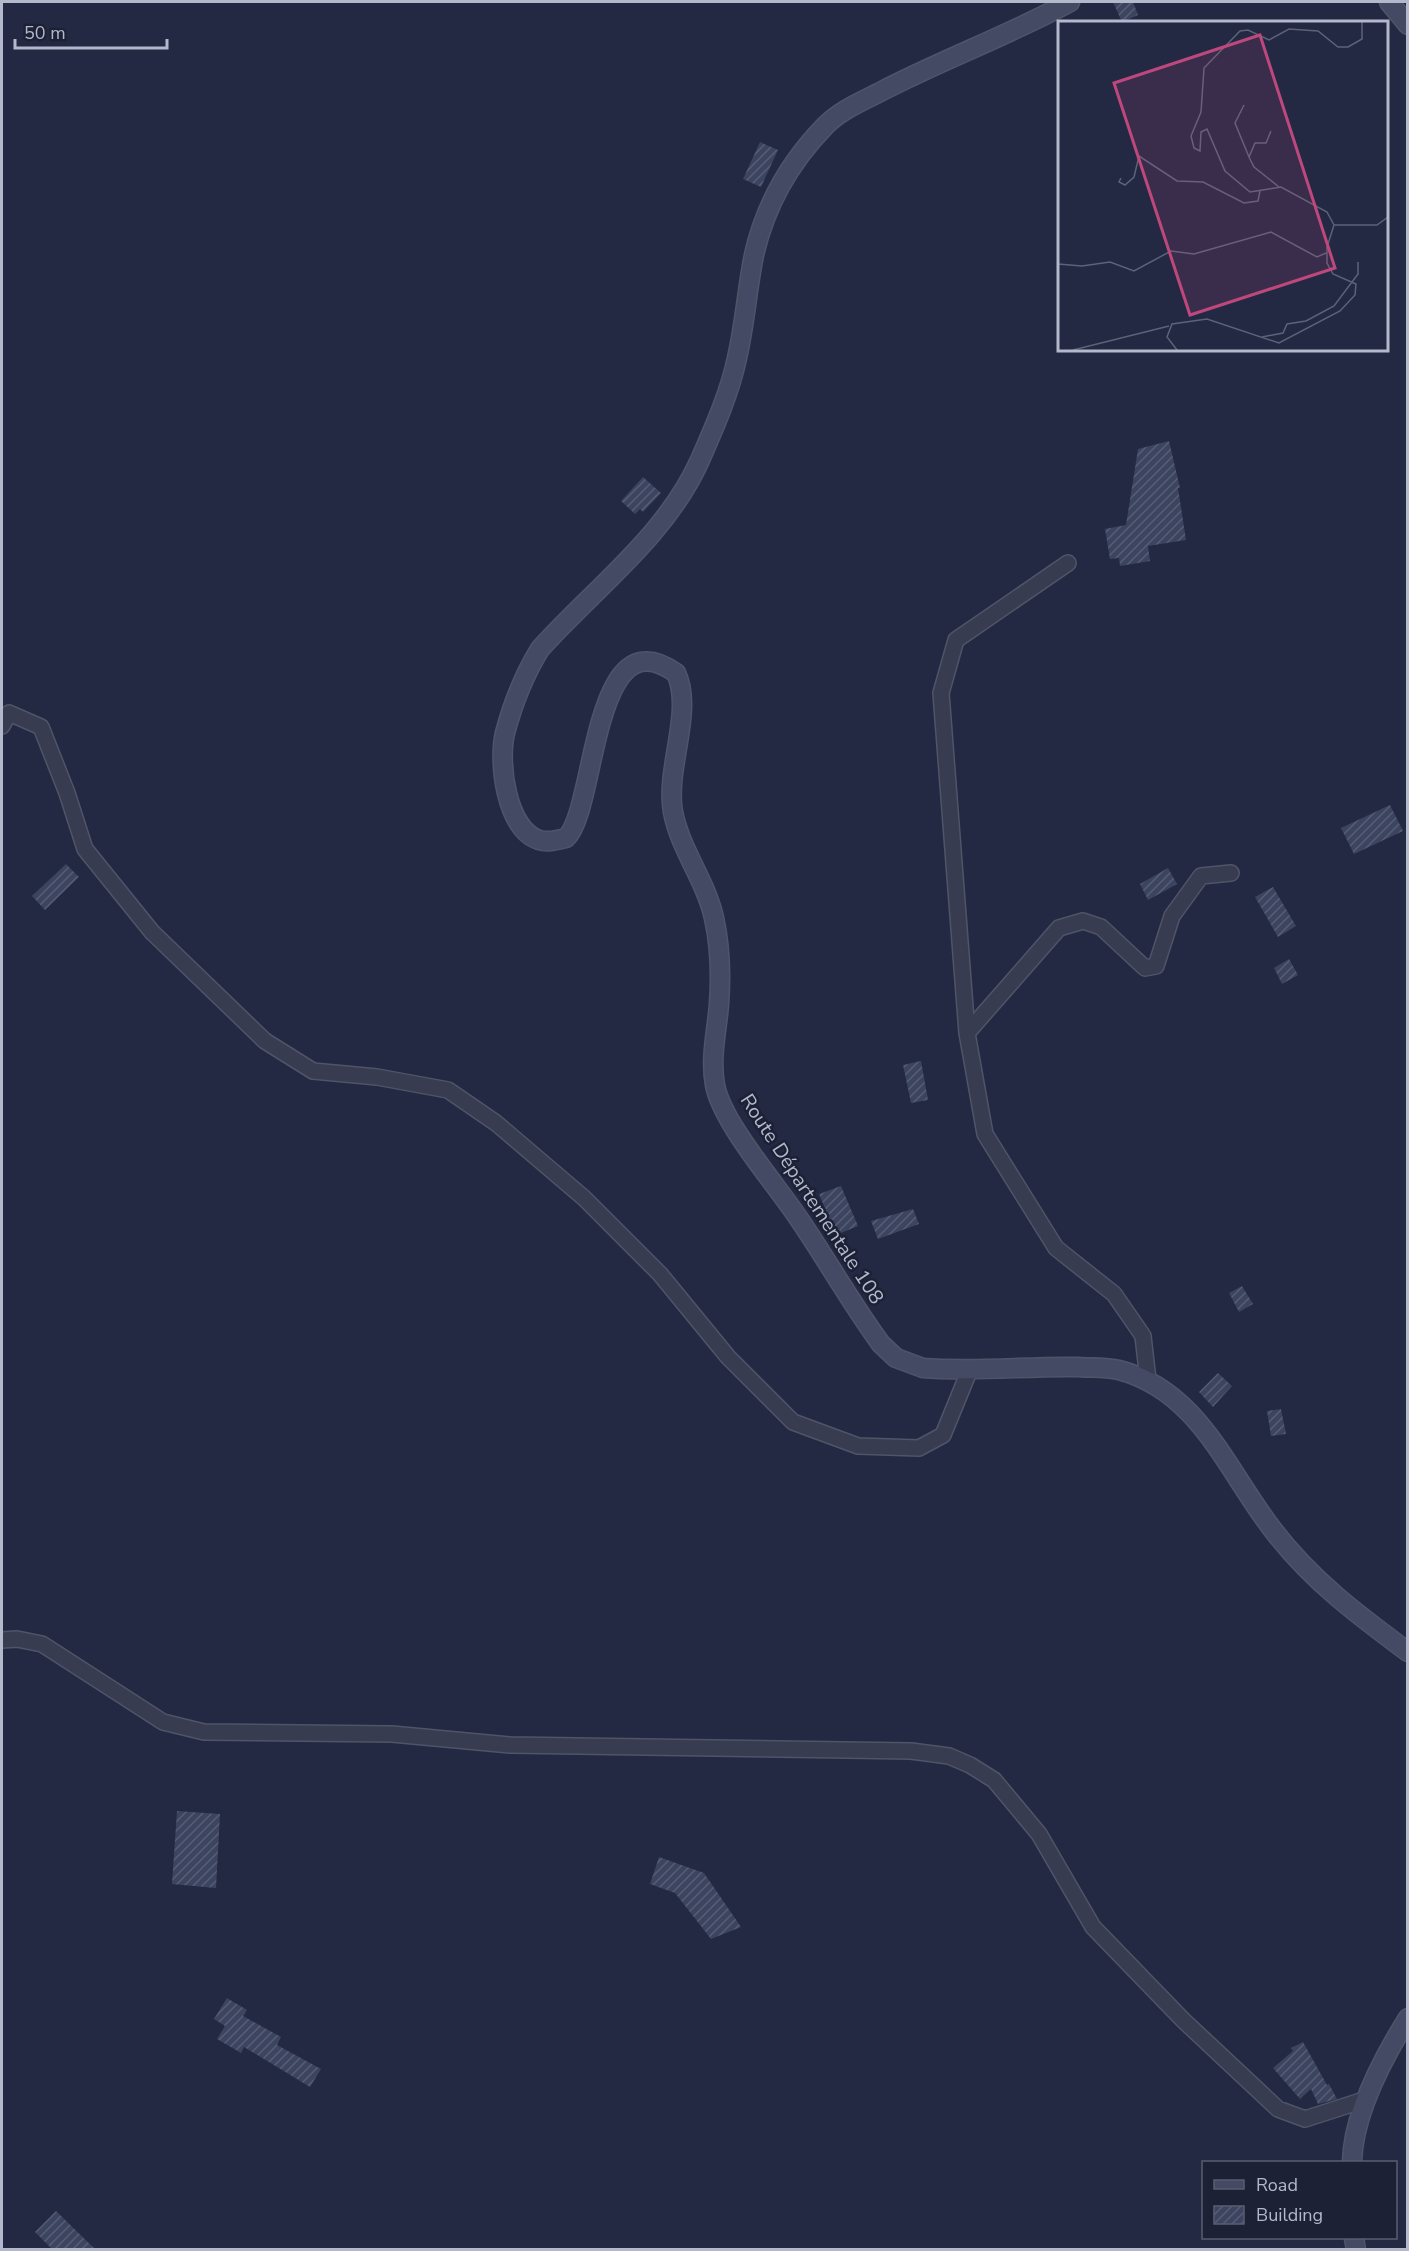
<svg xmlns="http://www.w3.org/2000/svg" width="1409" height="2251" font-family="'Nunito Sans',sans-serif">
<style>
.building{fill:url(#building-hatch)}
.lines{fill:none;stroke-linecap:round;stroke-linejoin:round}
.minor-casing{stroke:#4f5469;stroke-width:18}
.secondary-casing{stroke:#4f5469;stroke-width:21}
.minor{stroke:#373c51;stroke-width:15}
.secondary{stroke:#454a64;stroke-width:18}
.labels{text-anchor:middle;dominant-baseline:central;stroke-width:5;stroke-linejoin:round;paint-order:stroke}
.street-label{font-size:20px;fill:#b4b8cc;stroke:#1c2136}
.inset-road{fill:none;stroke:#5d6279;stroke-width:1.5}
.view{fill:#be487d;fill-opacity:0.15;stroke:#be487d;stroke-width:3}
.inset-edge{fill:none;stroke:#b4b8cc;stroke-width:3}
</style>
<defs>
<pattern id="building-hatch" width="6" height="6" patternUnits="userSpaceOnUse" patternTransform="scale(1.5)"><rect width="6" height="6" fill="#3c4460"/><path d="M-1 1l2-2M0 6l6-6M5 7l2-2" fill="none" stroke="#565d76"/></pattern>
</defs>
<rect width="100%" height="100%" fill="#232942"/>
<path class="building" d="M1113 2H1133L1138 15 1122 22Z
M760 142 778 150 761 187 743 179Z
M1169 441 1180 488H1178L1186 540 1148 546 1150 561 1120 566 1119 558 1110 559 1105 529 1126 525 1138 449Z
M643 477 661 493 643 512 640 509 635 514 621 501Z
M1390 805 1403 831 1354 854 1341 828Z
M66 864 79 877 45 910 32 896Z
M1168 868 1177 884 1148 900 1140 884Z
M1273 887 1296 926 1278 937 1255 897Z
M1289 959 1298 975 1282 984 1274 968Z
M921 1061 928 1100 911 1103 903 1065Z
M841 1186 858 1226 836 1235 819 1194Z
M913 1209 919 1224 878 1239 871 1221Z
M1242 1286 1253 1304 1239 1312 1229 1293Z
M1218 1373 1232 1386 1213 1407 1199 1392Z
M1281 1409 1286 1434 1271 1436 1267 1411Z
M177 1811 220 1814 216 1888 172 1884Z
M659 1857 704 1873 741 1927 711 1939 675 1893 650 1884Z
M227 1998 247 2010 243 2016 281 2037 277 2045 321 2069 310 2087 244 2047 241 2053 217 2039 225 2026 214 2019Z
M1303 2042 1327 2085 1329 2084 1337 2099 1318 2104 1311 2089 1300 2099 1273 2068 1293 2051 1291 2048Z
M56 2211 96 2250H53L35 2232Z"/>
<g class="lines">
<g class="minor-casing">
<path id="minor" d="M1068 563 956 640 941 693 967 1033 985 1134 1056 1248 1114 1294 1143 1336 1148 1380
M2 726 9 713 41 727 67 793 85 849 152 932 265 1041 313 1071 377 1077 448 1090 496 1123 584 1198 660 1274 728 1357 793 1422 858 1446 919 1448 943 1435 970 1369
M967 1033 1059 928 1083 921 1101 927 1145 968 1156 966 1172 916 1201 876 1231 873
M2 1640 17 1639 42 1644 163 1722 204 1732 392 1734 510 1745 911 1751 949 1756 970 1765 994 1780 1039 1834 1093 1927 1183 2020 1278 2109 1305 2119 1367 2099"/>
</g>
<g class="secondary-casing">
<path id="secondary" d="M1070 2C1009 35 944 59 882 91 863 101 840 110 825 126 790 162 765 206 754 255 747 289 745 324 737 358 730 392 714 428 700 460 666 536 595 588 540 649 524 675 513 703 505 733 498 762 506 829 539 840 548 843 557 840 566 838 597 810 591 612 676 673 694 711 665 769 673 812 680 849 706 881 714 918 720 945 721 976 719 1004 717 1031 710 1057 715 1085 722 1123 776 1184 799 1219 827 1260 851 1303 881 1344L896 1358 923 1368C975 1372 1027 1366 1078 1367 1091 1368 1106 1367 1119 1370 1199 1391 1227 1471 1273 1530 1311 1580 1358 1615 1408 1652
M1389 2 1408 25
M1352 2162C1353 2115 1383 2058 1408 2018
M1354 2238 1356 2250"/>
</g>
<use href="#minor" class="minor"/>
<use href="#secondary" class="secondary"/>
</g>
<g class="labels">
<g class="street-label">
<text transform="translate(812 1199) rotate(57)">Route Départementale 108</text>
</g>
</g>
<g transform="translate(1058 21)">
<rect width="330" height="330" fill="#232942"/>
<path class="inset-road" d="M186 84 177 102 191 136 196 146 221 166M191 136 197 122H208L213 110M63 157 61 161 67 164 76 156 81 135 119 160 145 161 186 182 200 180 202 170M276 204H319L330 196M0 243 24 245 52 241 76 250 113 230 136 233 213 211 259 236 268 232M204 316 225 312 229 303 248 300 276 285 300 253V241M15 329 111 305M119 329 109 316 114 303 149 298 221 322 282 290 297 274 298 263 275 253 269 242V226L276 204 269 191 223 166 192 171 167 150 149 108 143 111 142 130 136 127 133 115 143 91 146 47 182 10 190 9 211 19 231 8 260 10 280 26H290L304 18V1"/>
<path class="view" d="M202 14 277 247 132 294 56 62Z"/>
<rect width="330" height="330" class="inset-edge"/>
</g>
<rect width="1409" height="2251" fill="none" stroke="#b4b8cc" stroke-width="6"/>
<rect x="1202" y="2161" width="195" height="78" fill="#1c2136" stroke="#595d72" stroke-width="1.5"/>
<rect x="1214" y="2180" width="30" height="9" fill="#454a64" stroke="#595d72" stroke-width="1.5"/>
<text x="1256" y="2191" font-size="18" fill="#b4b8cc">Road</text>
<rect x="1214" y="2206" width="30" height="18" fill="url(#building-hatch)" stroke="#595d72" stroke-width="1.5"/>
<text x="1256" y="2221" font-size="18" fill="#b4b8cc">Building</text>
<path d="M15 39v9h152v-9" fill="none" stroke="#b4b8cc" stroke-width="3"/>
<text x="24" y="39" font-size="18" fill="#b4b8cc" stroke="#1c2136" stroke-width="4.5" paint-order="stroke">50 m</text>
</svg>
